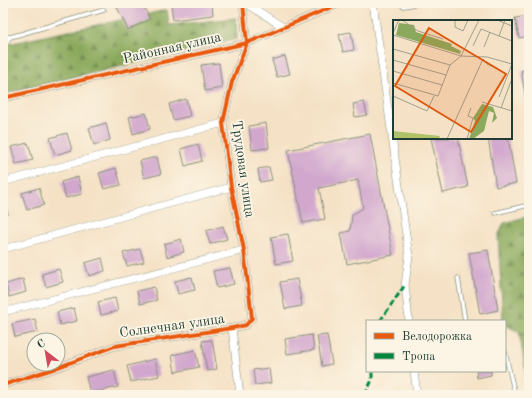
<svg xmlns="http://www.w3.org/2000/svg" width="532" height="398" font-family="'Old Standard TT',serif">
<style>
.forest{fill:url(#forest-firs);stroke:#547348}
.building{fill:#d2a7ce}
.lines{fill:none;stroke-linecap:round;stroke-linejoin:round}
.lane-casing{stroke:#8a907d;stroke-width:5}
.street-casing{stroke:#8a907d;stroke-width:8}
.lane{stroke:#fff;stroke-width:3.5}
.street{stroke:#fff;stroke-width:7}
.quiet{stroke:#00873e;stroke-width:3;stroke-dasharray:6 3;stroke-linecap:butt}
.cycleway-casing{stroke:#fcf5e5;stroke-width:6}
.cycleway{stroke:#e8590c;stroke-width:4}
.labels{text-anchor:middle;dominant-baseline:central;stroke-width:3.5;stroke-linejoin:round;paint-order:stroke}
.street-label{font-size:14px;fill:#1f3d34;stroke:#fcf5e5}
.inset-road{fill:none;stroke:#9fa08c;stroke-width:1}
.view{fill:#de580e;fill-opacity:0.15;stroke:#de580e;stroke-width:2}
.inset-edge{fill:none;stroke:#1f3d34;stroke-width:2}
</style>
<defs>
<pattern id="forest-firs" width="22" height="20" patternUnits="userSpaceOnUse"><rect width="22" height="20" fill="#8aa95c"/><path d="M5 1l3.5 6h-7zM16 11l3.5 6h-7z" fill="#708b4d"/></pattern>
</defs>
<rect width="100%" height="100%" fill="#fcf5e5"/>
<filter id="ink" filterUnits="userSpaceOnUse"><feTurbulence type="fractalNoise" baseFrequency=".025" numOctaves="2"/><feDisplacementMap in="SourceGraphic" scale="8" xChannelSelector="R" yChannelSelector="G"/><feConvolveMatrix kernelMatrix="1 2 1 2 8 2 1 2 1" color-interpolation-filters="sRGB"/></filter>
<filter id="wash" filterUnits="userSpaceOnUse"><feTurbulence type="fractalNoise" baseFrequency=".012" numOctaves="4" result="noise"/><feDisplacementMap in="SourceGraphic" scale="16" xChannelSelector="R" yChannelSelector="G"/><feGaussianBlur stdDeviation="0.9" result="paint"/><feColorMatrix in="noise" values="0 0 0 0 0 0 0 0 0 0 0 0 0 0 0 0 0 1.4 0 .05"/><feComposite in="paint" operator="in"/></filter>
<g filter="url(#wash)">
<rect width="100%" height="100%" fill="#f5e2c6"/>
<path class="forest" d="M167 10 169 25 236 18 237 39 3 94V45Z
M529 216V390L519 332 505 325V321H503L498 236 504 223Z"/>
<g id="blocks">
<path class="building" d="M115 3H142L150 19 128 30Z
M178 3H212L213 15 173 20 171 4Z
M529 16V36L519 38 515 18Z
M351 32 354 50 343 52 339 34Z
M285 56 290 74 277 77 272 60Z
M219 63 222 88 205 91 201 65Z
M529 69V111H528L521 71Z
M186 99 190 116 173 120 169 104Z
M364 102 367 115 355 117 353 104Z
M146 113 150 129 133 134 129 117Z
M106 123 110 140 94 145 89 128Z
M266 123 269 148 252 150 249 126Z
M67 133 72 150 55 155 50 138Z
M370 134 393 255 347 264 341 233 350 231 352 215 363 208 358 180 319 188 325 219 303 223 288 150Z
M431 138H458L468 187 443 193Z
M488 138H508L516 183 496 187Z
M28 143 33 160 16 164 11 147Z
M198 144 202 161 185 166 181 149Z
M157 157 161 174 144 178 140 161Z
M269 167 272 180 260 182 258 169Z
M116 168 121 185 104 189 99 173Z
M78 177 82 194 66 198 61 182Z
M39 188 44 205 27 210 22 193Z
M3 198 8 214 3 215Z
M223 226 227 239 210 244 206 231Z
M288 234 293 261 276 264 271 237Z
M181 239 184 252 167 257 164 244Z
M140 249 144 262 127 266 123 253Z
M488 250 498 310 480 314 469 253Z
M102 258 105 271 89 276 85 263Z
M230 268 234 284 217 288 213 271Z
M59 269 63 282 46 287 42 274Z
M192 277 195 290 178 294 175 281Z
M23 279 26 292 9 297 6 284Z
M297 279 302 306 285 309 280 282Z
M154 287 157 300 140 304 137 291Z
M115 298 118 311 101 315 98 302Z
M74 308 77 321 60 325 57 312Z
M35 319 38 332 15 337 12 324Z
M312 335 314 350 287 354 285 339Z
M327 335 332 364 322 366 317 336Z
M212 340 217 369 207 371 202 341Z
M195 350 199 367 175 372 172 355Z
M155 359 159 376 131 382 127 366Z
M269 368 271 383 255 385 253 370Z
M114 370 118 387 90 393 86 377Z
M476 371H491V375L477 378Z"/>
</g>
</g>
<g filter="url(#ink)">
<use href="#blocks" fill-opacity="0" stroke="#8a907d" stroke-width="1"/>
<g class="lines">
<g class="lane-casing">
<path id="lane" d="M398 3 404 6 421 3
M7 38 104 10
M495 213 529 205
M458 278 465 321
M505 352 515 395"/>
</g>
<g class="street-casing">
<path id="street" d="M246 3 283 27
M373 3 409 256 405 285 409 321
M3 39 7 38
M3 98 247 43 341 3
M3 182 223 123
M3 249 231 187
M3 312 244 250
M232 328 240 395
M414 371 417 395
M3 385 56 368 115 346 232 328 246 325 252 318 244 250 231 187 223 123 232 82 247 43 243 3"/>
</g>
<use href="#lane" class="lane"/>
<use href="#street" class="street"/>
<path class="quiet" d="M380 321 405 285
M365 395 372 380V371"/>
<g class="cycleway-casing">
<path id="cycleway" d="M3 98 247 43 341 3
M3 385 56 368 115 346 232 328 246 325 252 318 244 250 231 187 223 123 232 82 247 43 243 3"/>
</g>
<use href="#cycleway" class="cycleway"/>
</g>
</g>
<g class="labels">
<g class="street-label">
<text transform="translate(172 48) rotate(-13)">Районная улица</text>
<text transform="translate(243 169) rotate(82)">Трудовая улица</text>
<text transform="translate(172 326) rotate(-8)">Солнечная улица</text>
</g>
</g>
<g transform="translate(393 20)">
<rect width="119" height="119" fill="#f5e2c6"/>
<path d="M0 111 47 116 46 119H0Z" fill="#aec368"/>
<path d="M6 3 21 5 23 12 59 24 58 26 68 31 67 34 3 15ZM89 84 100 87 104 98 99 103 101 93 96 91 91 111 80 119H76L82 101 80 98Z" fill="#8aa95c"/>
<path class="inset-road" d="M9 0 25 11 50 19M62 0V7L70 11 75 0M104 0 119 6M0 13 6 0M0 15 68 36 94 37 119 44 106 77M106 16 119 21M80 26 88 9 106 16 112 0M91 27 97 12M0 29 57 45M90 39 94 44 105 49M0 40 53 55M0 51 49 65M0 63 45 76 57 45 68 36 86 0M0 76 34 91 41 76M89 82 119 91M108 88 118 61M54 119 90 39M74 119 80 98 75 96 78 88"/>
<path class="view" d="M36 8 113 54 78 112 2 66Z"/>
<rect width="119" height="119" class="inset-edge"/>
</g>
<rect width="532" height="398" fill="none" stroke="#fcf5e5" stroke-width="16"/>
<rect x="366" y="320" width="140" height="52" fill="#fcf5e5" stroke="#a4ab9e"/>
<rect x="374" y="333" width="20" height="6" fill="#e8590c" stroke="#a4ab9e"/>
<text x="402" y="340" font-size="12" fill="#1f3d34">Велодорожка</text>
<rect x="374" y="353" width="20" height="6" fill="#00873e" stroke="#a4ab9e"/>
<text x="402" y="360" font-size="12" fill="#1f3d34">Тропа</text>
<g transform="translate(46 352) rotate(329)"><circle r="19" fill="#fcf5e5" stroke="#a4ab9e"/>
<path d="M0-3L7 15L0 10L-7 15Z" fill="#d1495b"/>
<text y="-6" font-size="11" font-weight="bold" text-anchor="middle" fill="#1f3d34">С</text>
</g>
</svg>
